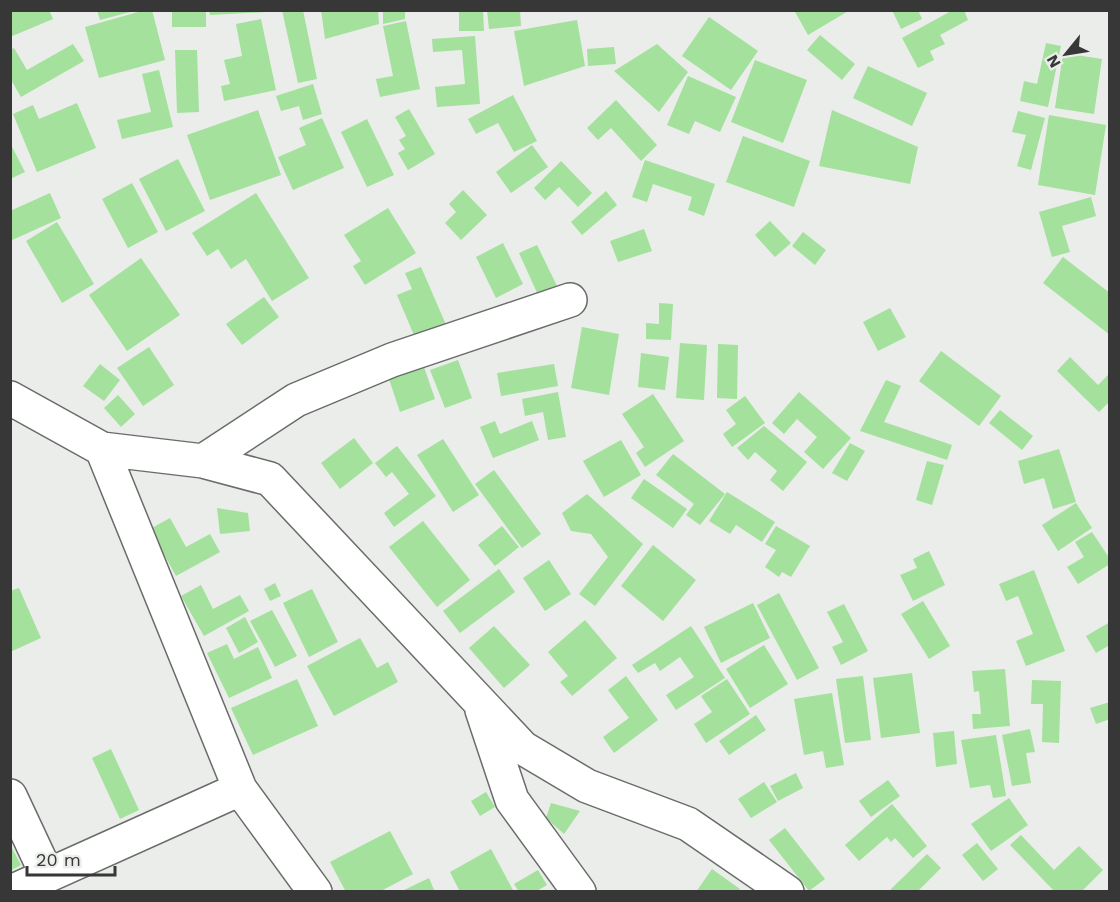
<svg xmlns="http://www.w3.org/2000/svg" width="1120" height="902" font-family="'Work Sans',sans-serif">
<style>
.building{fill:#a3e19c}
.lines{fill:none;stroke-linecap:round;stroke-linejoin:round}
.minor-casing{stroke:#696c69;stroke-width:36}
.minor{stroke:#fff;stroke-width:33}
</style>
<rect width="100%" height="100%" fill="#eaede9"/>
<path class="building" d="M10 10H49L53 19 10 37Z
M97 10H134V11L100 20Z
M145 10H152L165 60 99 78 85 27Z
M172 10H206V27H172Z
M209 10H267V12L210 15Z
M282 10H303L317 79 298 83Z
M321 10H378L379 24 325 39Z
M383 10H405V19L383 24Z
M459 10H483L484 31H459Z
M487 10H520L521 26 489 29Z
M794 10H850L808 35Z
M892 10H918L922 19 901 29Z
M953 10H964L968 20 940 35 945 44 930 51 934 60 918 68 902 38Z
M709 17 758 51 731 90 682 56Z
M261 19 276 90 224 101 221 86 230 84 224 60 242 56 236 24Z
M577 20 585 66 524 86 514 31Z
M406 21 420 89 380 97 376 79 393 76 383 26Z
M820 35 855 64 842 80 807 50Z
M475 36 480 104 437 107 435 87 465 84 462 50 433 52 432 39Z
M1046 43 1061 46 1048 107 1020 101 1024 81 1037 84Z
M73 44 84 61 21 97 10 78V50L14 48 27 70Z
M657 44 688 72 659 112 614 71Z
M614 47 616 64 588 66 587 49Z
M175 50H197L199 112 177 113Z
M1063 53 1102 59 1094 114 1055 108Z
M755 60 807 80 783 143 731 122Z
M868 66 927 93 912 126 853 98Z
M159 70 173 127 122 139 117 120 151 112 142 74Z
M688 76 736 97 720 132 695 121 689 134 667 125Z
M313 84 322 114 303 120 299 106 281 111 276 96Z
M513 95 537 141 514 152 498 123 476 134 468 119Z
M616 100 657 145 641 161 611 128 598 140 587 128Z
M77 103 96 148 37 172 13 114 33 105 39 119Z
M409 109 435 154 408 170 398 153 405 149 399 140 406 136 395 117Z
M258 110 281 175 210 200 187 135Z
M832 110 918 147 910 184 819 166Z
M1018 111 1045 118 1031 170 1017 166 1026 135 1012 132Z
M1049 115 1106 125 1095 195 1038 185Z
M322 118 344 168 293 190 278 157 306 145 299 128Z
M367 119 394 175 367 187 341 132Z
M743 136 810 161 794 207 726 182Z
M10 143 25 172 10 179Z
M532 145 548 167 511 193 496 172Z
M178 159 205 211 166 231 139 179Z
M645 160 715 184 704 216 688 210 692 197 653 184 647 202 632 197Z
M561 161 592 193 578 207 559 187 545 200 534 188Z
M132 183 158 232 128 248 102 199Z
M463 190 487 215 461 240 445 223 456 212 449 204Z
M606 191 617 205 582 235 571 222Z
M50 193 61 218 10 241V211Z
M256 193 309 278 272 301 246 259 231 269 218 249 207 256 192 233Z
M1091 197 1096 216 1062 226 1070 252 1052 257 1039 212Z
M388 208 416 253 365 285 353 266 361 261 344 235Z
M770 221 791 243 775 257 755 235Z
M57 222 94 284 62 303 26 241Z
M644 229 652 251 618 262 610 241Z
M803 232 826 250 815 265 792 246Z
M503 243 523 284 496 298 476 257Z
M537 245 558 288 539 297 519 253Z
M1063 257 1110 293V335L1043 283Z
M141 258 180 315 127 351 89 295Z
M421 267 447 327 416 340 397 295 412 289 405 273Z
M264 297 279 317 242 345 226 324Z
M659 303 673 304 671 340 646 339V323L659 324Z
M890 308 906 337 878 351 863 322Z
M582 327 619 334 609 395 571 388Z
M680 343 707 345 704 400 676 398Z
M718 344 738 345 737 399 717 398Z
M149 347 174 385 143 406 117 368Z
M941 351 1001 396 979 426 919 381Z
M641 353 669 357 665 390 638 387Z
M1070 357 1098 385 1110 373V401L1099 412 1057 371Z
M458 360 472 398 445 408 430 370Z
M100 364 120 380 104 401 83 386Z
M554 364 558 386 501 396 497 373Z
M424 367 435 399 400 412 389 379Z
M886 380 901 386 884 422 952 445 947 460 860 431Z
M558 392 566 437 548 440 543 412 525 416 522 399Z
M799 392 851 438 823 469 804 452 817 437 797 419 784 434 772 423Z
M653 394 684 441 645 467 636 453 644 447 622 414Z
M118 395 135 414 121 427 104 408Z
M745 396 765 423 732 447 723 434 736 424 726 410Z
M1000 410 1033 436 1022 450 989 423Z
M495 421 500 434 532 421 539 440 493 458 480 427Z
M764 426 807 462 783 491 770 480 777 471 755 452 748 460 737 448Z
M354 438 373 463 340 489 321 463Z
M443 439 479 495 453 512 417 455Z
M621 440 641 475 604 497 583 461Z
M850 443 865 451 847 481 832 473Z
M397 446 436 496 394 527 384 513 409 494 392 472 386 477 375 463Z
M1059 449 1076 502 1053 509 1044 478 1024 484 1018 461Z
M673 454 725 494 700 525 686 515 694 504 656 475Z
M927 461 944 465 932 505 916 500Z
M494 470 541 534 522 548 475 484Z
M644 479 687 509 673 528 631 498Z
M727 492 775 522 762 542 736 525 730 534 709 521Z
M587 494 643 544 595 606 579 594 608 557 591 534 571 531 562 513Z
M1076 503 1092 528 1058 551 1042 525Z
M217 508 248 513 250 531 220 534Z
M170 518 186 547 210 534 220 552 176 576 150 529Z
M423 521 470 580 437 607 389 547Z
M502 526 519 547 495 566 478 545Z
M776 526 810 546 791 577 782 572 779 577 765 567 776 550 765 544Z
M1092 532 1110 559V564L1078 584 1067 567 1084 557 1075 542Z
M653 545 696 580 663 621 621 586Z
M929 551 945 585 913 601 900 575 917 568 913 559Z
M549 560 571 594 545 611 523 578Z
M499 569 515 592 460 633 443 611Z
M1034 570 1065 651 1026 666 1016 641 1033 634 1018 596 1006 601 999 584Z
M275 583 281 596 270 601 264 589Z
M201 585 213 609 240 595 249 611 204 636 181 596Z
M19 588 41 638 10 652V591Z
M312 589 338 642 309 657 283 603Z
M779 593 819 668 797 680 757 605Z
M923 601 950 646 929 659 901 614Z
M753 603 770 638 721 663 704 627Z
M844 604 868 651 841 665 832 647 843 642 827 612Z
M272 610 297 656 275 667 250 621Z
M245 617 258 642 239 653 226 628Z
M585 620 617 658 572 696 560 682 568 676 548 652Z
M1110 622V645L1096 653 1086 636Z
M494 626 530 665 504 688 469 648Z
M691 626 725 678 676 710 666 695 694 677 680 657 660 671 655 663 638 673 632 665Z
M360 638 377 668 388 662 398 682 334 716 307 666Z
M227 644 234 659 258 647 272 678 229 698 207 653Z
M764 645 788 684 750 708 726 669Z
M1005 669 1010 726 973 729 972 714H981L979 691 974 692 972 671Z
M912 673 920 733 881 738 873 678Z
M626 676 658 720 614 753 603 737 629 718 608 690Z
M863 676 871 740 845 743 836 679Z
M297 679 318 726 253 755 231 708Z
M727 679 750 714 706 743 694 724 712 712 701 696Z
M1032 680 1061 681 1059 743 1042 742 1043 704H1031Z
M832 693 844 765 826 768 823 751 804 755 794 699Z
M1110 702V719L1096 724 1090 708Z
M756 715 766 730 729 755 719 741Z
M1030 729 1035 752 1026 753 1031 783 1012 786 1002 735Z
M954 731 957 764 936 767 933 733Z
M996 735 1006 796 993 798 990 785 970 788 961 740Z
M111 749 139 810 120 819 92 758Z
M796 773 803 788 778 801 770 786Z
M888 780 900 796 871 817 859 801Z
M764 782 777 802 751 818 738 799Z
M486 792 495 807 480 816 471 801Z
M1009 798 1028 825 991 851 971 824Z
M551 803 580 811 564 834 546 818Z
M892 804 927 846 913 858 895 838 891 842 887 837 859 861 845 845Z
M785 828 825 879 809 891 769 840Z
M390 831 413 874 379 892H346L330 862Z
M1021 835 1054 870 1079 846 1103 870 1081 892H1055L1010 845Z
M977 843 998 869 983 881 962 855Z
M10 844 21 865 10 871Z
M491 849 514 892H460L450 872Z
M927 854 941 868 917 892H888Z
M712 869 740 889 738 892H696Z
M538 870 547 885 535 892H519L514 884Z
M429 878 435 892H400Z"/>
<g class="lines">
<g class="minor-casing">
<path id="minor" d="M10 398 102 449 203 461 270 479 523 748 587 786 688 824 787 892
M102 449 240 789 315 892
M203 461 296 400 392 360 570 300
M482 710 512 800 579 892
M10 796 47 875
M11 892 240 789"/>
</g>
<use href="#minor" class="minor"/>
</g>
<rect width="1120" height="902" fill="none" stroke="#363736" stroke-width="24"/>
<g transform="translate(1066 54) rotate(240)" stroke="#eaede9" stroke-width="4.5" paint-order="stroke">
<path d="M0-4.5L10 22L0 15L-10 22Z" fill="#363736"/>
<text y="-9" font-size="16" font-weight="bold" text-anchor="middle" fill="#363736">N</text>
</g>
<path d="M27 866v9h88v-9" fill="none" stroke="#363736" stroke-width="3"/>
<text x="36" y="866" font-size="18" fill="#363736" stroke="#eaede9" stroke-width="4.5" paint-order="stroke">20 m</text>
</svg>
